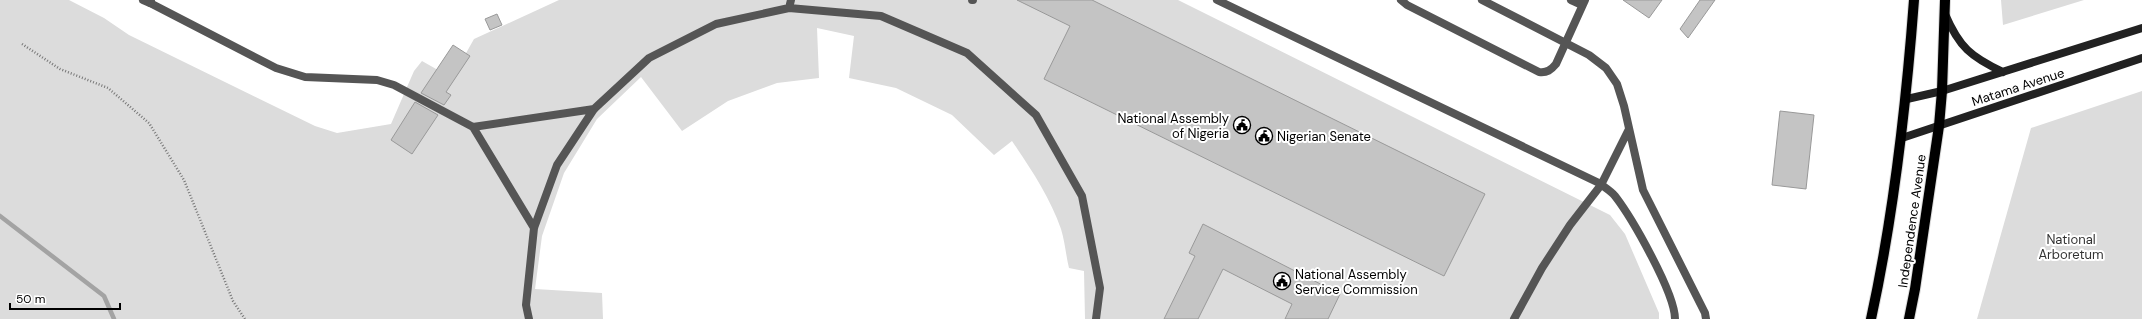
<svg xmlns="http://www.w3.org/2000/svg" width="2142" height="319" font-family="'DM Sans',sans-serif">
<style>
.green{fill:#dcdcdc}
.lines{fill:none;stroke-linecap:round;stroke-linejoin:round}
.stream{stroke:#a3a3a3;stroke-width:4.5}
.building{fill:#c4c4c4;stroke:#999}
.primary-casing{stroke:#dbdbdb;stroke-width:12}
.path{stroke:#777;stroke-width:2.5;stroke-dasharray:1 2;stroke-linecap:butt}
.lane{stroke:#555;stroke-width:8}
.street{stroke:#555;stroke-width:8}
.secondary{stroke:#222;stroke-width:8}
.primary{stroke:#000;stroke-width:10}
.labels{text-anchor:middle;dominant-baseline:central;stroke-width:4;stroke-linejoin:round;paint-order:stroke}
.street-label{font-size:13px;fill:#000;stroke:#fff}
.poi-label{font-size:13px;fill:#000;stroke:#fff;text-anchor:start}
.park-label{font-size:13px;fill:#333;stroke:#fff}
</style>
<rect width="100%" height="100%" fill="#fff"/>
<path class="green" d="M0 0H69L104 18 129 35 315 126 337 133 391 124 414 71 422 61 452 78 474 39 559 0H1178L1610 215 1625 234 1659 313V319H1085L1084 271 1069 268C1066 256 1065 242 1061 229 1050 197 1031 169 1012 141L994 155 952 115 896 88 849 78 854 36 817 28 819 78 777 83 728 101 682 131 641 77 597 119 564 173 542 236 535 289 602 293 603 319H0Z
M2001 0H2084L2003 25Z
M2142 91V319H1977L2031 128Z"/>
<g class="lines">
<path class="stream" d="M0 216 104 296 114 319"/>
</g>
<path class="building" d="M1017 0H1092L1485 194 1444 276 1044 79 1070 26Z
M1623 0H1662L1649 18Z
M1700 0H1715L1688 38 1680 29Z
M497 14 502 25 490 30 485 19Z
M453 45 470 56 446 92 451 95 444 105 421 93Z
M415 102 438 115 412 154 391 140Z
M1780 111 1814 115 1806 189 1772 185Z
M1203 224 1340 294 1328 319H1285L1292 304 1223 269 1198 319H1164L1195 256 1189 253Z"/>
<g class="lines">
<g class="primary-casing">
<path id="primary" d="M1871 319C1894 214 1906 107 1914 0
M1909 319 1915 289 1939 126 1942 91 1945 0"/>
</g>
<path class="path" d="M22 44 60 69 108 88 149 123 184 180 233 301 245 319"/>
<path class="lane" d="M972 0H973
M1217 0 1599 183C1604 187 1611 191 1615 196 1632 218 1675 293 1675 319
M1401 0 1407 5 1539 72C1547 73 1551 70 1556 64L1585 0
M1482 0 1589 55 1606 68 1617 84 1624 106 1643 190 1705 313 1706 319
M1571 0 1582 5
M150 3 276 68 305 77 377 80 394 85 473 127
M789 8 791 0
M534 228 473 127 594 109
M529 319 526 305 534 228 557 165 594 109 649 58 716 24 789 8 881 16 967 53 1036 115 1082 196 1100 288 1096 319
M1514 319 1542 268 1570 225 1601 185 1629 129"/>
<path class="street" d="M143 0 150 3 151 0"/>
<path class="secondary" d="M1945 14C1959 47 1971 57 2003 72
M1907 99 1942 91 2142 28
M1902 138 2142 58"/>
<use href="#primary" class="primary"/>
</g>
<defs>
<g id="civic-ring" transform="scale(0.9)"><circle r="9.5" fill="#fff" stroke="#000" stroke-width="1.5"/><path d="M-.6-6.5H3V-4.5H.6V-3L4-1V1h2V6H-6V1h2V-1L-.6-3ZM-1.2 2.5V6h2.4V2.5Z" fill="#000"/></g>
</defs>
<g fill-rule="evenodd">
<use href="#civic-ring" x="1242" y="125"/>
<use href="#civic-ring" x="1264" y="136"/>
<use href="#civic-ring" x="1282" y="281"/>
</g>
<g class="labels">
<g class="street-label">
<text transform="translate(2018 87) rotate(-18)">Matama Avenue</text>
<text transform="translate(1912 221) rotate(-82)">Independence Avenue</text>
</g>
<g class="poi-label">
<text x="1229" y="118" text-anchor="end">National Assembly<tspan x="1229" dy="15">of Nigeria</tspan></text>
<text x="1277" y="136">Nigerian Senate</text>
<text x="1295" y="274">National Assembly<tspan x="1295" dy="15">Service Commission</tspan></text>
</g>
<g class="park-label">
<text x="2071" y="239">National<tspan x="2071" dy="15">Arboretum</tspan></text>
</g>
</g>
<path d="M10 303v6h110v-6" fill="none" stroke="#000000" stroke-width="2"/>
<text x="16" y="303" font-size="12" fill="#000000" stroke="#ffffff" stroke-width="3" paint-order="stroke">50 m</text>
</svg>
